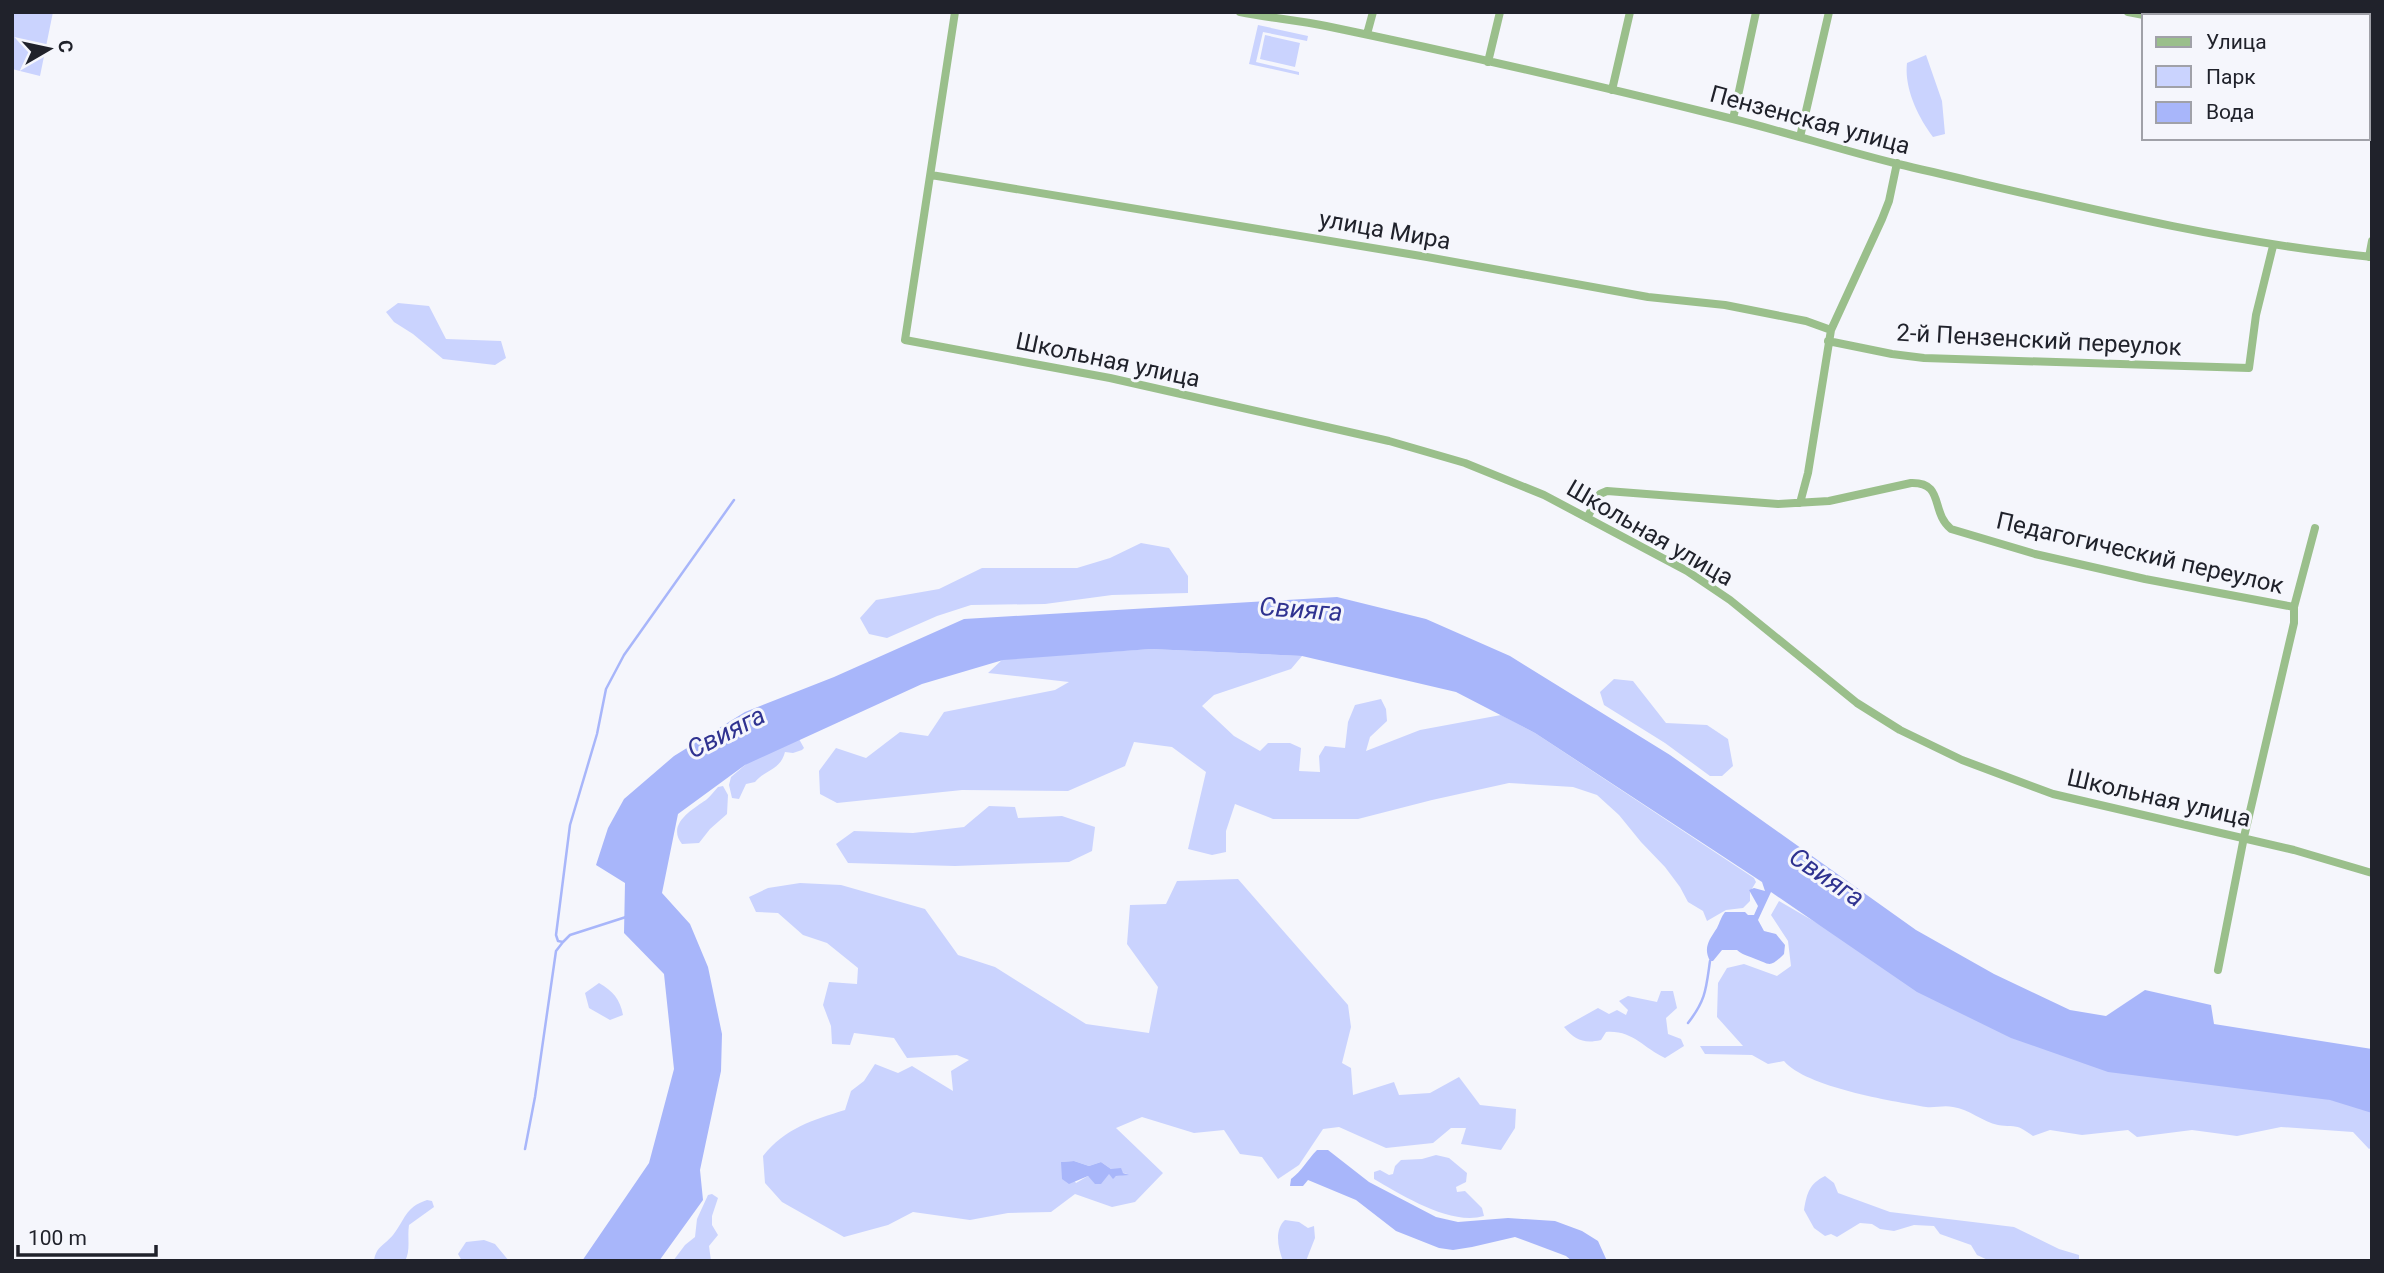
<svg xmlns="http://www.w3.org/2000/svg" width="2384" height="1273" font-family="Roboto,sans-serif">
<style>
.green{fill:#cad3fe;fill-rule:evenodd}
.water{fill:#a8b6fa}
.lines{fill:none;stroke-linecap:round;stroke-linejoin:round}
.stream{stroke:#a8b6fa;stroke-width:2.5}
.minor{stroke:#9abf8b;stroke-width:8}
.labels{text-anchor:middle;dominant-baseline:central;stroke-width:6;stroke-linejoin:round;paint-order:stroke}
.street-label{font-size:24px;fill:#20222b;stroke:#f5f6fc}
.water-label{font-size:26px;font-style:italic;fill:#2f3290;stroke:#f5f6fc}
</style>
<rect width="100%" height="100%" fill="#f5f6fc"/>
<path class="green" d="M12 12H53L40 76 12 69Z
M1258 25 1308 36 1307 41 1263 32 1256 62 1299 72V75L1249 64Z
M1265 35 1300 43 1295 67 1260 59Z
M1926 55 1942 101 1945 134 1933 137C1918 117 1904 88 1907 63Z
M398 303 429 306 446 339 501 341 506 358 495 365 443 359 413 334 394 322 386 312Z
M1141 543 1169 548 1188 576V593L1112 595 1045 604 971 605 937 616 887 638 869 634 860 618 876 600 939 589 982 568H1077L1110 558Z
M1151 649 1302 656 1291 669 1214 695 1202 706 1234 736 1260 751 1268 743H1290L1301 748 1299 771 1320 772 1319 756 1325 746 1345 748 1348 722 1355 705 1381 699 1386 709 1387 721 1370 737 1366 751 1420 730 1501 715 1535 733 1754 878 1756 882 1750 892V901L1743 908 1726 910 1707 921 1703 911 1688 902 1680 887 1665 867 1641 842 1619 815 1597 795 1573 787 1509 783 1432 800 1358 819H1273L1235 804 1226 831V852L1212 855 1188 849 1206 772 1172 747 1134 742 1125 766 1068 791 962 790 837 803 820 794 819 771 836 748 866 758 900 732 928 736 944 712 1055 690 1069 682 988 673 1003 659Z
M1614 679 1633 681 1666 723 1707 725 1728 739 1733 766 1722 776H1710L1665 743 1604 705 1600 692Z
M799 739 804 748 802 750 793 753 785 752C780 771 764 770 755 782L746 784 739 799 732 798 729 785 731 777 758 754Z
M723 786 728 795 727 814 710 829 699 843 682 844C666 824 693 809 706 800 711 796 714 791 718 787Z
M989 806 1015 807 1018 818 1062 816 1095 827 1092 851 1069 862 955 866 848 863 836 844 854 831 913 833 964 827Z
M1238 879 1348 1005 1351 1027 1342 1063 1351 1068 1353 1095 1394 1082 1399 1095 1430 1093 1459 1077 1480 1105 1516 1109 1515 1128 1501 1150 1461 1144 1466 1128H1451L1433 1143 1386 1148 1339 1127 1323 1129 1299 1165 1278 1179 1262 1157 1240 1154 1224 1130 1194 1133 1142 1117 1116 1128 1163 1173 1135 1202 1112 1207 1075 1194 1051 1212 1008 1213 970 1220 913 1212 888 1225 844 1237 782 1202 765 1183 763 1156C785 1128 813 1120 845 1110L851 1091 864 1081 875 1064 898 1073 912 1066 953 1091 951 1071 969 1060 957 1055 907 1058 894 1038 854 1033 850 1045 832 1044 831 1026 823 1005 829 982 857 984 858 968 827 943 803 935 778 913 756 912 749 897 768 888 800 883 841 885 925 909 958 955 995 967 1086 1024 1149 1033 1158 987 1127 944 1130 905 1166 904 1177 881ZM1074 1161 1089 1166 1101 1162 1111 1169 1127 1174 1112 1177 1109 1173 1092 1179 1088 1176 1076 1183 1061 1162Z
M1779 901 1967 1010 2220 1075 2372 1109V1147L2369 1149 2353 1132 2281 1127 2237 1136 2192 1130 2137 1137 2128 1130 2082 1135 2050 1130 2033 1136C2015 1123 2018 1128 1998 1125 1983 1122 1969 1109 1953 1107 1944 1105 1935 1108 1926 1107 1891 1101 1806 1087 1784 1061L1768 1064 1752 1055 1705 1054 1700 1046H1743L1717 1017 1718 983 1727 968 1744 964 1777 976 1791 966 1788 941 1771 915Z
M599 983C613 991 620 999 623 1015L610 1020 589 1008 585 993Z
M1661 991H1673L1677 1008 1666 1018 1668 1034 1681 1039 1684 1046 1665 1058C1643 1048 1633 1030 1606 1032L1601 1040C1584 1044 1575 1040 1564 1027L1598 1008 1609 1014 1617 1010 1626 1015 1628 1010 1619 1001 1628 996 1657 1002Z
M1436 1155 1449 1158 1467 1173 1466 1182 1456 1187 1457 1192 1465 1191 1482 1208 1484 1216C1450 1226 1402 1195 1374 1179V1172L1380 1170 1389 1175 1393 1174 1395 1166 1401 1160 1422 1159Z
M1825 1176 1834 1183 1838 1193 1890 1212 2014 1227 2059 1249 2079 1255V1261H1990L1977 1255 1971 1245 1940 1234 1934 1226 1914 1225 1894 1231 1880 1229 1872 1224 1860 1223 1837 1237 1831 1234 1825 1236 1814 1228 1804 1210C1807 1193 1809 1184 1825 1176Z
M712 1194 718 1198 712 1216V1225L718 1235 709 1246 711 1261H673L685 1245 695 1237 697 1219 708 1195Z
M427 1200 432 1201 434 1207 409 1225C407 1238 411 1250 405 1261H374C376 1246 385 1245 393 1235 405 1220 405 1207 427 1200Z
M1285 1220 1299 1222 1308 1228 1314 1226 1315 1238 1306 1261H1283C1278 1248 1274 1230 1285 1220Z
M484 1240 495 1244 509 1261H462L458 1254 466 1242Z"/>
<path class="water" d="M1337 597 1426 619 1510 656 1670 755 1916 930 1994 974 2070 1010 2106 1016 2145 990 2211 1005 2214 1024 2372 1049V1113L2330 1100 2108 1072 2011 1038 1917 992 1771 892 1758 920 1764 931 1776 934 1785 945 1784 954C1769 969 1770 964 1753 958 1746 955 1743 955 1737 950H1722L1713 961H1710C1703 948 1709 940 1717 928 1720 922 1721 917 1725 912H1745L1748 915H1754L1758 906 1749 890 1754 888 1765 891 1762 882 1535 733 1456 692 1302 656 1151 649 1003 660 922 684 745 765 678 814 662 893 690 924 708 967 722 1034 721 1071 700 1170 703 1200 659 1261H582L649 1163 674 1069 664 974 624 933 625 883 596 865 608 828 624 799 674 756 745 712 834 677 964 619Z
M1317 1150H1328L1369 1182 1436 1217 1458 1222 1508 1218 1555 1221 1582 1231 1598 1241 1607 1261H1572L1566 1256 1515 1237 1472 1247 1453 1250 1439 1248 1396 1231 1356 1200 1308 1180 1303 1186H1290L1291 1179C1302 1171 1307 1160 1317 1150Z
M1074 1161 1089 1166 1101 1162 1111 1169 1121 1168 1123 1173 1129 1175 1116 1176 1113 1179 1109 1174 1101 1184H1095L1088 1176 1069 1184 1062 1179 1061 1162Z"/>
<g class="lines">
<path class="stream" d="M626 917 570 935 563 942 558 941 556 935 570 825 597 734 606 689 624 655 734 500
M1688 1023C1706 1000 1706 989 1710 961
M525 1149 535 1097 556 951 563 942"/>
<path class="minor" d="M955 12 905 340 1110 378 1389 441 1465 463 1544 495 1687 571 1730 600 1857 703 1900 730 1962 760 2053 794 2294 850 2372 873
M1240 12C1268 18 1298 20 1326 26 1461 54 1596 85 1729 118 1786 132 1841 150 1898 164 2055 200 2211 241 2372 257
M2128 12 2149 16
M1367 34 1373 12
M2368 56 2372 57
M1488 62 1500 12
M1612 90 1630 12
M1733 119 1756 12
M1800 137 1829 12
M931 175 1427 257 1648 297 1725 305 1806 321 1831 330
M2369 257 2372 241
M1828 341 1892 354 1924 358 2249 368 2256 315 2273 246
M1800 503 1808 473 1831 330 1882 219 1889 201 1897 163
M1587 518 1600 494 1607 491 1778 504 1829 501 1911 483C1945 482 1930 512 1951 529L2035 554 2145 579 2294 607
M2218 970 2244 837 2294 623V607L2315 528"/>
</g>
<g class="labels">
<g class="street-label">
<text transform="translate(1810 120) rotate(15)">Пензенская улица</text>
<text transform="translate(1385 230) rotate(10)">улица Мира</text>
<text transform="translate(2039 340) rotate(3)">2-й Пензенский переулок</text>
<text transform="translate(1108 360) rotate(12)">Школьная улица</text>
<text transform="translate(1650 533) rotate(30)">Школьная улица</text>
<text transform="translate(2140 553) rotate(13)">Педагогический переулок</text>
<text transform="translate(2159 798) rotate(13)">Школьная улица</text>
</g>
<g class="water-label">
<text transform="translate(1301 609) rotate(4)">Свияга</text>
<text transform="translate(726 732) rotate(-27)">Свияга</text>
<text transform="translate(1827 877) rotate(34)">Свияга</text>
</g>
</g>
<rect width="2384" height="1273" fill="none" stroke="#20222b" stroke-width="28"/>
<rect x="2142" y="14" width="228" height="126" fill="#f5f6fc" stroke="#a0a1a8" stroke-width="2"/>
<rect x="2156" y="37" width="35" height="10" fill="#9abf8b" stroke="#a0a1a8" stroke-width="2"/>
<text x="2206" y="49" font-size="21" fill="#20222b">Улица</text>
<rect x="2156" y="66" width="35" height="21" fill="#cad3fe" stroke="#a0a1a8" stroke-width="2"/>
<text x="2206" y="84" font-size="21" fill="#20222b">Парк</text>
<rect x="2156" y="102" width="35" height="21" fill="#a8b6fa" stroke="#a0a1a8" stroke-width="2"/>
<text x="2206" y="119" font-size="21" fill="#20222b">Вода</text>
<g transform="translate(49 49) rotate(81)" stroke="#f5f6fc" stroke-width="5" paint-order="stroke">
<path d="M0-5L12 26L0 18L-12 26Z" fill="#20222b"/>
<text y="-10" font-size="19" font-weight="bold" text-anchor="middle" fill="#20222b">С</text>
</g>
<path d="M18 1245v10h138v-10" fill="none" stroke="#20222b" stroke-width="3.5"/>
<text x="28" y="1245" font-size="21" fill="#20222b" stroke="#f5f6fc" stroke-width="5" paint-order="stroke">100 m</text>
</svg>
